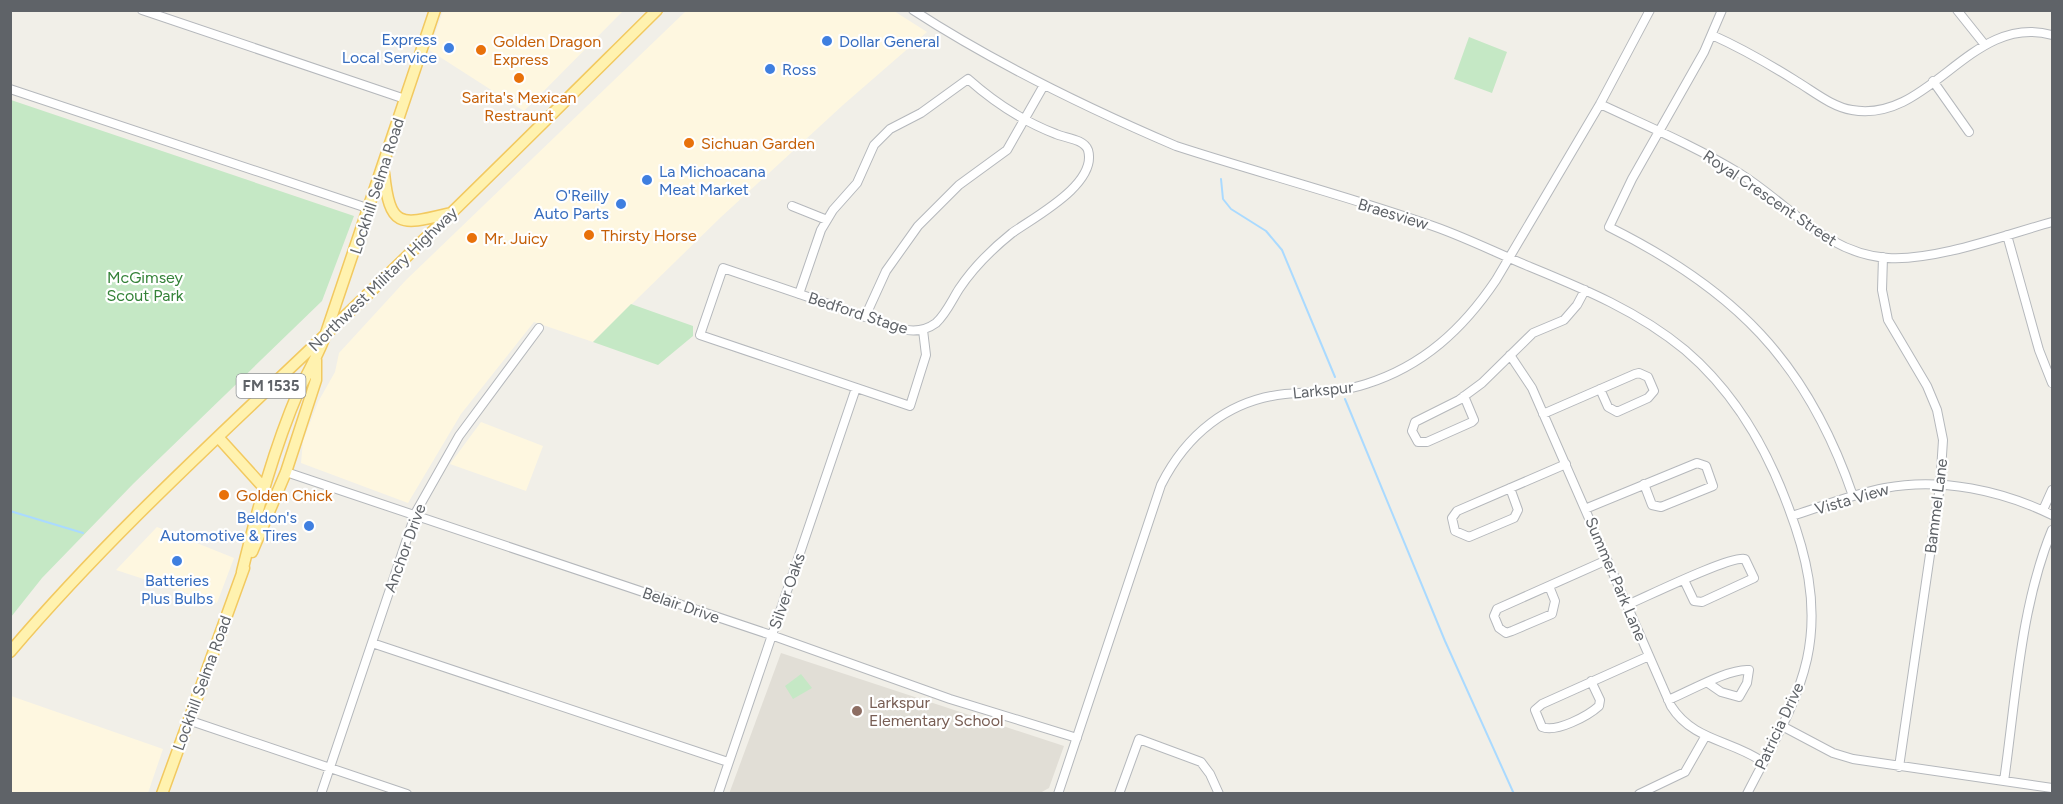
<svg xmlns="http://www.w3.org/2000/svg" width="2063" height="804" font-family="Figtree,sans-serif">
<style>
.commercial{fill:#fef7e0}
.education{fill:#e1ded6}
.green{fill:#c5e8c5}
.lines{fill:none;stroke-linecap:round;stroke-linejoin:round}
.stream{stroke:#aadaff;stroke-width:2}
.minor-casing{stroke:#b5b8bc;stroke-width:10}
.major-casing{stroke:#f2c960;stroke-width:13}
.minor{stroke:#fff;stroke-width:8}
.major{stroke:#fff2af;stroke-width:10}
.shop-dot{fill:#3f7fe0;stroke:#fff;stroke-width:2}
.food-dot{fill:#e8710a;stroke:#fff;stroke-width:2}
.education-dot{fill:#8d6e63;stroke:#fff;stroke-width:2}
.labels{text-anchor:middle;dominant-baseline:central;stroke-width:4.5;stroke-linejoin:round;paint-order:stroke}
.shield{fill:#fff;stroke:#8f9295;stroke-width:1.5}
.shield-label{font-size:15px;font-weight:bold;fill:#5f6368}
.shop-label{font-size:16px;fill:#366cbe;stroke:#fff;text-anchor:end}
.food-label{font-size:16px;fill:#c56008;stroke:#fff;text-anchor:start}
.street-label{font-size:16px;fill:#5f6368;stroke:#fff}
.park-label{font-size:16px;fill:#348238;stroke:#fff}
.education-label{font-size:16px;fill:#785e54;stroke:#fff;text-anchor:start}
</style>
<rect width="100%" height="100%" fill="#f1efe8"/>
<path class="commercial" d="M443 11V10L623 11 524 111 429 50Z
M686 11H894L927 32 843 105 720 218 593 342 534 322 461 414 408 503 301 463 303 441 318 402 335 372 339 353 406 280Z
M481 422 543 446 526 491 450 464Z
M157 527 234 558 217 603 116 570Z
M11 696 163 749 148 793H11Z"/>
<path class="education" d="M781 653 1064 746 1049 788 1040 793 729 794Z"/>
<path class="green" d="M1469 37 1507 52 1492 93 1454 79Z
M11 100 354 216 322 301 134 483 42 578 11 617Z
M631 304 693 326V336L658 365 593 342Z
M801 674 812 688 793 699 785 686Z"/>
<g class="lines">
<path class="stream" d="M1221 179 1223 199 1231 209 1266 231 1282 250 1335 377
M1345 399 1445 641 1514 794
M10 511 83 533"/>
<g class="minor-casing">
<path id="minor" d="M142 10 405 99
M913 10C996 64 1085 107 1176 146 1259 173 1344 195 1427 224 1461 235 1494 252 1528 266 1584 289 1638 311 1685 350 1732 390 1764 443 1786 501 1806 552 1819 604 1807 659 1796 708 1769 750 1747 794
M1722 10 1704 52 1632 179 1609 227C1734 289 1807 361 1853 496
M1957 10 1985 45
M1712 35C1741 48 1769 64 1796 81 1813 91 1832 107 1852 110 1930 124 1971 12 2052 35
M1933 81 1969 132
M10 89 370 209
M1600 104C1647 126 1695 146 1739 173 1789 204 1826 254 1888 258 1936 261 2005 235 2052 222
M792 206 827 220
M2007 235 2039 350 2052 383
M1883 257 1882 290 1888 320 1927 386 1937 410 1943 440 1940 486 1899 767
M799 294 821 230 833 210 857 183 874 145 890 129 921 113 968 79C995 103 1022 121 1056 134 1065 138 1084 139 1088 150 1098 184 1034 217 1012 233 992 249 973 268 959 289 952 300 946 314 936 323 925 331 914 332 902 329L723 268 700 335 910 406 926 355 923 330
M865 317 886 271 918 226 959 185 1007 150 1044 85
M1510 355 1532 388 1671 706C1693 741 1732 740 1763 762
M1464 396 1474 420 1472 422 1427 442H1418L1412 431 1415 422 1459 400 1482 383 1533 333 1564 320 1577 305 1585 290
M1543 414 1635 374 1639 373 1648 377 1654 391 1648 398 1617 412 1608 407 1600 389
M286 472 771 635 950 699 1077 738
M1510 488 1518 510 1514 518 1469 537 1455 531 1452 518 1457 511 1566 464
M1585 509 1697 463 1706 466 1713 486 1661 507 1652 505 1644 484
M2043 510 2052 490
M1792 516C1823 506 1853 494 1885 488 1941 477 2003 491 2052 515
M1549 586 1555 601 1552 614 1512 631 1506 633 1499 628 1494 616 1497 609 1607 560
M1627 605C1646 597 1731 555 1745 559L1754 578 1702 602 1694 601 1684 580
M372 643 728 762
M1591 681 1600 700 1599 706C1588 716 1556 733 1542 727L1535 710 1542 704 1649 656
M1668 700C1688 692 1729 668 1749 670L1747 683 1739 697 1721 692 1708 683
M188 720 407 794
M1782 726 1833 753 1853 759 2052 788
M2004 781C2016 698 2020 608 2052 530
M321 794 416 512 459 436 539 328
M718 794 856 388
M1058 794 1161 485C1186 435 1228 400 1285 394 1312 391 1339 393 1366 384 1423 366 1463 329 1496 280L1600 104 1650 10
M1119 794 1139 739 1201 762 1210 774 1219 794
M1639 794 1685 772 1705 737"/>
</g>
<g class="major-casing">
<path id="major" d="M384 173C390 230 401 225 451 213
M218 437 265 489
M252 552 286 472 316 380V360
M242 572C257 511 274 448 299 390 308 372 318 355 325 336L435 10
M10 652C106 539 216 439 323 337 436 230 546 120 657 10
M162 794 244 568"/>
</g>
<use href="#minor" class="minor"/>
<use href="#major" class="major"/>
</g>
<g class="shop-dot">
<circle cx="827" cy="41" r="6"/>
<circle cx="449" cy="48" r="6"/>
<circle cx="770" cy="69" r="6"/>
<circle cx="647" cy="180" r="6"/>
<circle cx="621" cy="204" r="6"/>
<circle cx="309" cy="526" r="6"/>
<circle cx="177" cy="561" r="6"/>
</g>
<g class="food-dot">
<circle cx="481" cy="50" r="6"/>
<circle cx="519" cy="78" r="6"/>
<circle cx="689" cy="143" r="6"/>
<circle cx="589" cy="235" r="6"/>
<circle cx="472" cy="238" r="6"/>
<circle cx="224" cy="495" r="6"/>
</g>
<circle class="education-dot" cx="857" cy="711" r="6"/>
<g class="labels">
<rect class="shield" x="236.5" y="374" width="69" height="24" rx="4.5"/>
<g class="shield-label">
<text x="271" y="386">FM 1535</text>
</g>
<g class="shop-label">
<text x="437" y="39">Express<tspan x="437" dy="18">Local Service</tspan></text>
<text x="839" y="41" text-anchor="start">Dollar General</text>
<text x="782" y="69" text-anchor="start">Ross</text>
<text x="659" y="171" text-anchor="start">La Michoacana<tspan x="659" dy="18">Meat Market</tspan></text>
<text x="609" y="195">O'Reilly<tspan x="609" dy="18">Auto Parts</tspan></text>
<text x="297" y="517">Beldon's<tspan x="297" dy="18">Automotive &amp; Tires</tspan></text>
<text x="177" y="580" text-anchor="middle">Batteries<tspan x="177" dy="18">Plus Bulbs</tspan></text>
</g>
<g class="food-label">
<text x="493" y="41">Golden Dragon<tspan x="493" dy="18">Express</tspan></text>
<text x="519" y="97" text-anchor="middle">Sarita's Mexican<tspan x="519" dy="18">Restraunt</tspan></text>
<text x="701" y="143">Sichuan Garden</text>
<text x="601" y="235">Thirsty Horse</text>
<text x="484" y="238">Mr. Juicy</text>
<text x="236" y="495">Golden Chick</text>
</g>
<g class="street-label">
<text transform="translate(377 186) rotate(-72)">Lockhill Selma Road</text>
<text transform="translate(1770 198) rotate(34)">Royal Crescent Street</text>
<text transform="translate(1393 214) rotate(17)">Braesview</text>
<text transform="translate(383 279) rotate(-44)">Northwest Military Highway</text>
<text transform="translate(858 313) rotate(18)">Bedford Stage</text>
<text transform="translate(1323 390) rotate(-6)">Larkspur</text>
<text transform="translate(1852 499) rotate(-16)">Vista View</text>
<text transform="translate(1936 506) rotate(-83)">Bammel Lane</text>
<text transform="translate(405 548) rotate(-70)">Anchor Drive</text>
<text transform="translate(1616 579) rotate(67)">Summer Park Lane</text>
<text transform="translate(787 591) rotate(-71)">Silver Oaks</text>
<text transform="translate(681 605) rotate(19)">Belair Drive</text>
<text transform="translate(202 683) rotate(-70)">Lockhill Selma Road</text>
<text transform="translate(1779 726) rotate(-65)">Patricia Drive</text>
</g>
<g class="park-label">
<text x="145" y="277">McGimsey<tspan x="145" dy="18">Scout Park</tspan></text>
</g>
<g class="education-label">
<text x="869" y="702">Larkspur<tspan x="869" dy="18">Elementary School</tspan></text>
</g>
</g>
<rect width="2063" height="804" fill="none" stroke="#5f6368" stroke-width="24"/>
</svg>
